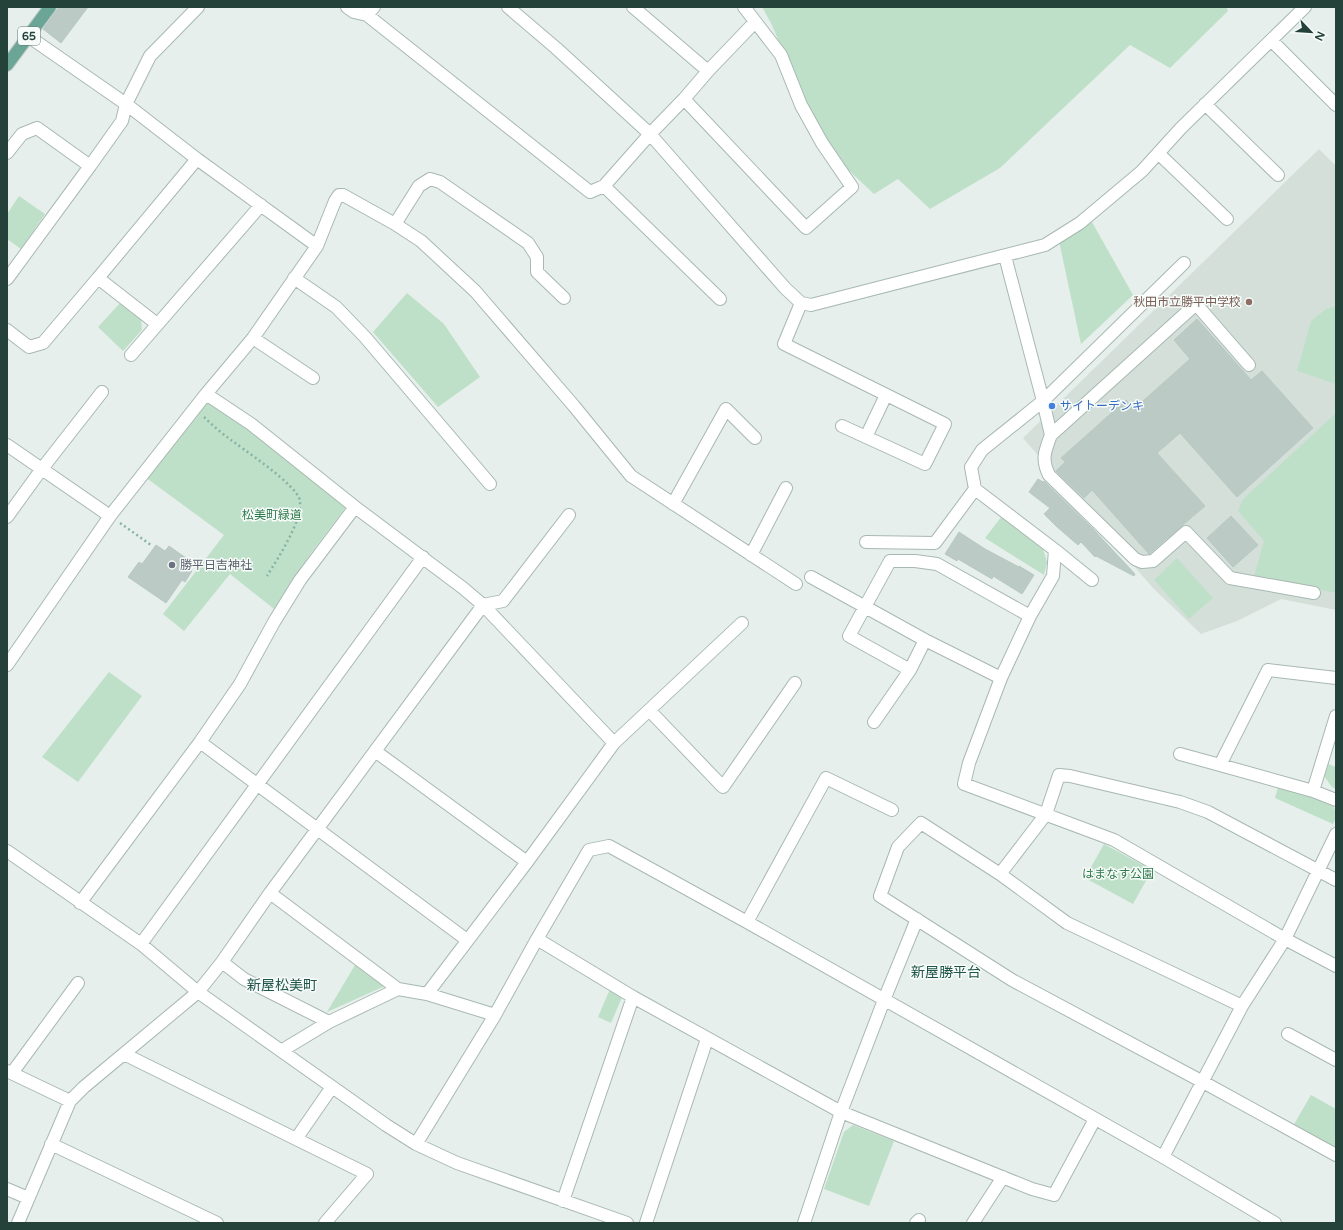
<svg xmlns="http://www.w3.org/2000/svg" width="1343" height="1230" font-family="'Varela Round','Noto Sans JP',sans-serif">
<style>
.built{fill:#d4dfda}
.green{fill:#bfe0c8}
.building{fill:#bbcac4;stroke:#b8c9c2}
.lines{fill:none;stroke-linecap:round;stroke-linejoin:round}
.minor-casing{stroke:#a8b8b2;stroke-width:14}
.major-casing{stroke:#c2cac8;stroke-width:14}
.path{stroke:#86b3a5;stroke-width:2.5;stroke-dasharray:2 3;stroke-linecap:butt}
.minor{stroke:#fff;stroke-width:12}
.major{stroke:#6aa596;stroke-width:12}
.education-dot{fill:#8d6e63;stroke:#f7fbf9;stroke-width:1.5}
.shop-dot{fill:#3f7fe0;stroke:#f7fbf9;stroke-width:1.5}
.worship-dot{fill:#6b7280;stroke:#f7fbf9;stroke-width:1.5}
.labels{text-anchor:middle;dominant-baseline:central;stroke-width:3;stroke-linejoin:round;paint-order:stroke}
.shield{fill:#f7fbf9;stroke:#637a73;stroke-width:1}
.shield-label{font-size:11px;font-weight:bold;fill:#24423a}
.education-label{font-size:12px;fill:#785e54;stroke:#f7fbf9;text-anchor:end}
.shop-label{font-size:12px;fill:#366cbe;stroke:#f7fbf9;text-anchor:start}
.park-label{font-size:12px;fill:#2d7a4b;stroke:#f7fbf9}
.worship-label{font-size:12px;fill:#5b616d;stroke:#f7fbf9;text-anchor:start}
.quarter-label{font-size:14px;fill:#1f5548;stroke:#f7fbf9}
</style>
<rect width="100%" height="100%" fill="#e6efeb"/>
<path class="built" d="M1319 149 1336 166V610L1281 599 1237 621 1201 634 1153 588 1023 438Z"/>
<path class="green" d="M762 7H1226L1228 11 1170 68 1130 45 1000 168 930 209 898 179 874 194 841 163 808 110 771 23Z
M19 196 45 214 21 249 7 239V214Z
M1092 222 1133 295 1081 344 1059 241Z
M407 293 444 324 480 377 438 407 373 332Z
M122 301 141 319 142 330 123 351 98 327Z
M1336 306V384L1297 371 1311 321 1326 309Z
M206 400 249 429 346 507 311 553 274 609 230 574 184 631 163 614 224 535 145 477Z
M1336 413V593L1254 576 1264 541 1238 511 1243 499Z
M1002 516 1041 542 1047 562 1044 575 985 538Z
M1177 558 1213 598 1189 619 1154 580Z
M109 672 142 696 78 782 42 757Z
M1328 764 1336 767V789L1332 787 1324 776Z
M1278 787 1331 803C1336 810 1338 816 1333 824L1275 798Z
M1104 844 1152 870 1133 904 1085 878Z
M355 965 385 986 327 1012Z
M610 989 623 995 611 1023 598 1017Z
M1311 1095 1336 1109V1150L1293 1126Z
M853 1125 894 1141 869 1206 824 1189 844 1132Z"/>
<path class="building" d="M59 7H88L61 43 43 29Z
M1197 319 1251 380 1262 371 1313 428 1237 497 1180 433 1157 453 1205 506 1149 554 1092 490 1084 498 1056 471 1065 462 1061 458 1126 400 1134 409 1190 359 1174 340Z
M1038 479 1043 482 1044 481 1093 529 1135 574 1134 576 1096 556 1095 557 1081 542 1078 545 1056 526 1044 514 1050 508 1029 492Z
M1231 516 1258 545 1233 567 1207 538Z
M959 532 985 549 1019 567V566L1034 575 1022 594 993 576 992 579 958 559 957 561 945 554Z
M156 545 165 551 169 546 193 563 189 569 192 571 185 582 182 580 166 603 128 577 139 562 142 564Z"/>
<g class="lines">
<g class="minor-casing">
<path id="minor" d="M347 7 354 12 367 15
M374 7 367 15 590 192 604 186
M508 7 556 48 650 134 785 288 801 303 811 305 1045 245 1080 223 1142 171 1181 128 1305 7
M633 7 708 71
M1271 40 1336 105
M684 99 806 228 852 187 822 143 801 105 781 55 744 7
M1205 104 1278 175
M7 153 22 134 37 128 90 166 122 121 126 104 150 56 198 7
M1158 153 1227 219
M395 224 419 186 430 179 440 182 528 243 537 257V272L564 298
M317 246 335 201 339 195H343L395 224 421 241 475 291 574 406 631 476 796 584
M1005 256 1043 401 982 450 971 467 975 489 1055 550 1053 576 1030 616 1001 678 969 763 964 784 1114 840 1285 939 1336 966
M1184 263 1043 401 1051 435 1196 304 1249 365
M98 278 197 159
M294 278 336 307 365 337 490 484
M7 279 90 166
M720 299 604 186 650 134 684 99 708 71 755 22
M801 303 784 344 945 424 925 464 866 437 886 395
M7 330 29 347 43 343 98 278 157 324
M253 338 313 378
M131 355 261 205
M206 394 251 424 355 507 463 588 483 605 614 743 527 862 427 994
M842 426 866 437
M1051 435C1045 451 1041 459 1049 475L1135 559 1142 562 1153 561 1186 532 1230 578 1314 593
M7 445 110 516
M673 504 726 409 755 438
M7 517 41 470 102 392
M866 542 935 543 975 489
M1055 550 1092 580
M751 555 786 488
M811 577 925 640
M7 665 110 516 206 394 253 338 317 246 197 159 126 104 28 36
M1001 678 925 640 910 670 849 636 890 561H915L937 564 1030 616
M1336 678 1268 670 1220 765 1313 791 1336 800
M649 710 723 787 795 683
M874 722 910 670
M200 742 467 940
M614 743 742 623
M375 751 527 862
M1180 754 1220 765
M1313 791 1336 716
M7 851 141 944 198 992 386 1125 416 1144 457 1163 627 1223
M1000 874 921 823 898 847 880 896 1012 980 1203 1082 1336 1155
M270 893 398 989
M80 903 200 742 240 684 274 622 300 580 355 507
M747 922 826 778 892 810
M537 939 633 997 841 1112 1032 1189 1054 1195 1095 1119
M141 944 423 557
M222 962 244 979 329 1022
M1242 1006 1067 923 1000 874 1046 814 1059 775 1070 776 1180 802 1208 812 1336 880
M1288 1034 1336 1060
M281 1051 329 1022 398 989 427 994 495 1015
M124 1054 367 1174 325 1223
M7 1071 70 1101
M12 1073 78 983
M296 1139 332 1087
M51 1144 217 1223
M416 1144 495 1015 537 939 589 850 609 846 747 922 1163 1157 1275 1223
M1163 1157 1242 1006 1285 939 1336 834
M7 1189 28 1198
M563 1201 633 997
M18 1223 70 1101 84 1087 198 992 222 962 270 893 483 605 503 601 569 515
M646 1223 707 1039
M804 1223 841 1112 884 1000 917 919
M916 1223 919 1220
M973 1223 1003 1177"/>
</g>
<g class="major-casing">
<path id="major" d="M7 65 50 7"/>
</g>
<path class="path" d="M204 417C211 424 219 431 227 437 241 448 298 485 300 501 302 522 278 558 267 576
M120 523 151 545"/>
<use href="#minor" class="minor"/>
<use href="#major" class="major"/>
</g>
<circle class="education-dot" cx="1249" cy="302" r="4"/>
<circle class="shop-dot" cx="1052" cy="406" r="4"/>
<circle class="worship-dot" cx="172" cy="565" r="4"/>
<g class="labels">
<rect class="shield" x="18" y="27" width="22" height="18" rx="3"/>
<g class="shield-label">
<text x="29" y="36">65</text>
</g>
<g class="education-label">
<text x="1241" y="302">秋田市立勝平中学校</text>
</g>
<g class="shop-label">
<text x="1060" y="406">サイトーデンキ</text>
</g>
<g class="park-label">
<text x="272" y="515">松美町緑道</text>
<text x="1118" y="874">はまなす公園</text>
</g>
<g class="worship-label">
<text x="180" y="565">勝平日吉神社</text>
</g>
<g class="quarter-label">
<text x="946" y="972">新屋勝平台</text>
<text x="282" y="985">新屋松美町</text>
</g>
</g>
<rect width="1343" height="1230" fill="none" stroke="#24423a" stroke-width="16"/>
<g transform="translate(1311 32) rotate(115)" stroke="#f7fbf9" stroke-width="3" paint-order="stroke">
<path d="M0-3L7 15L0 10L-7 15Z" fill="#24423a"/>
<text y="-6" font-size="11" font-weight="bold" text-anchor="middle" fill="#24423a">N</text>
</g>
</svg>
